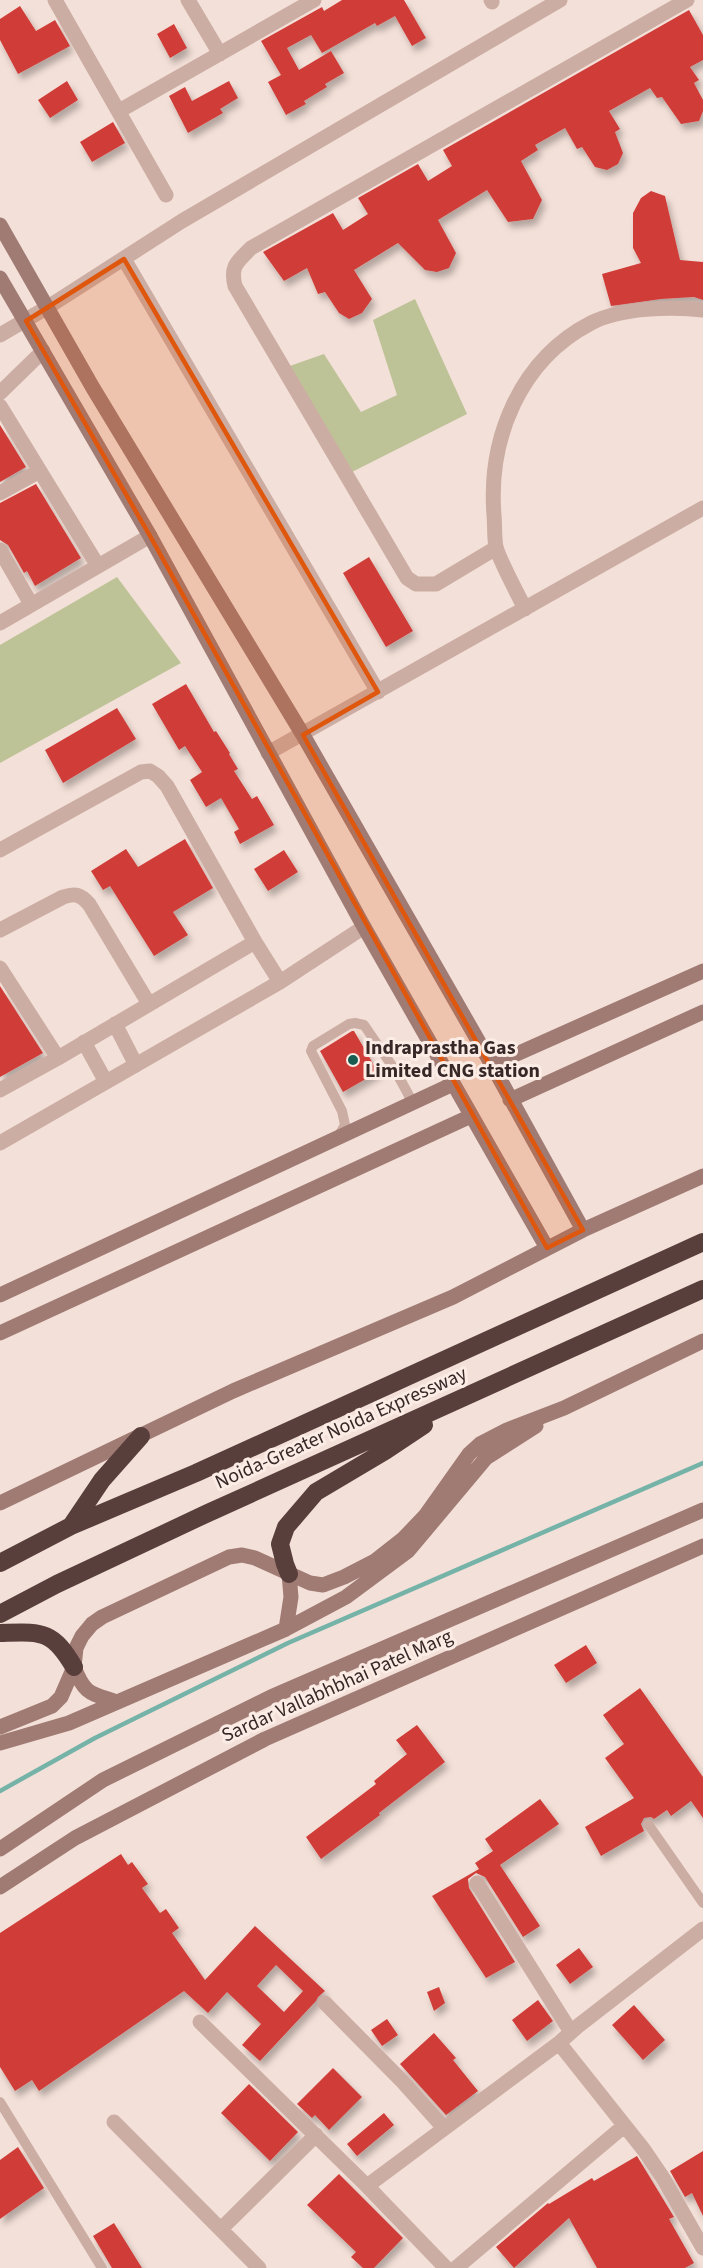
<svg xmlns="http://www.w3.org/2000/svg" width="703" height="2268" font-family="'Source Sans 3',sans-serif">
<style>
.green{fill:#bec397}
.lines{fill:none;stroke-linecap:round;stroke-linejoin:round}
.stream{stroke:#75b3a8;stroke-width:4.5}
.building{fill:#d03d39;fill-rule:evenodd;filter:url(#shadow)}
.lane{stroke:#ccada3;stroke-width:10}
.street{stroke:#ccada3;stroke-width:15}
.secondary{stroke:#a07b74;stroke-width:15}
.highway{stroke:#583f3c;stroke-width:18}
.marked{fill:#df560d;fill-opacity:0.2;stroke:#df560d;stroke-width:4.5;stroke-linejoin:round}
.poi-dot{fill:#185b51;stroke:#fbece5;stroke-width:2}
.labels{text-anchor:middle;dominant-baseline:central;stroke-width:6;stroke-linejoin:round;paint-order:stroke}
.poi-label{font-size:20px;font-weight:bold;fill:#372726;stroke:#fbece5;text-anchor:start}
.street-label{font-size:20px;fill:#372726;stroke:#fbece5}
</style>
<defs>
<filter id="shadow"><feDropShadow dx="3.5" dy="6" stdDeviation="3" flood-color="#0004"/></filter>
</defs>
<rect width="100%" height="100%" fill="#f3e0d8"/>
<path class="green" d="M415 299 467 414 346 475 284 368 324 354 361 412 397 395 373 320Z
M117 577 181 663 0 763V645Z"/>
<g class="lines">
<path class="stream" d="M0 1791 95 1738 288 1643 703 1463"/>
</g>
<path class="building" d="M342 0H404L426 38 412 46 395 16 377 26 375 23 322 53 311 35 287 48 299 70 331 51 344 73 325 84 327 87 304 101 306 104 286 115 268 82 281 75 261 41 322 7 324 11Z
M20 6 36 31 55 20 70 46 18 74 0 40V19Z
M689 10 703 35V60L690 67 699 80 694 83 703 100V111L699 121 681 124 662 97 657 98 650 88 609 111 620 129 615 132 623 153 618 164 607 170 595 167 582 147 577 149 565 128 535 145 538 150 521 161 542 200 533 219 508 222 487 190 438 220 456 253 449 268 437 272 425 270 398 243 354 270 372 299 362 313 349 319 339 313 325 292 318 294 307 268 284 281 263 252 333 213 343 230 368 214 358 198 418 164 428 181 452 166 443 150Z
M174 24 187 48 170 58 157 34Z
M67 81 78 100 50 118 38 100Z
M229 81 238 98 220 109 223 113 188 133 169 96 185 87 192 101Z
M113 122 125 143 92 162 80 142Z
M651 191 665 196 680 260 703 262V300L694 297 661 299 611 306 602 274 641 263 633 248V213L641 198Z
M0 425 26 467 0 482Z
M36 484 81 558 35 586 27 571 24 573 8 545 0 540V503Z
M369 557 413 631 386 647 343 573Z
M186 684 214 732 216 731 230 753 229 754 238 769 234 771 252 799 257 796 274 825 240 844 234 832 239 829 221 798 206 807 190 780 202 772 185 746 179 750 152 704Z
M117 708 136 739 63 783 45 750Z
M185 839 213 888 173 912 188 935 154 956 110 886 103 890 91 871 126 849 138 867Z
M284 850 298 872 268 891 254 869Z
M0 986 43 1053 0 1077Z
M352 1031H354L378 1072 343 1092 320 1051Z
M586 1645 597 1663 566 1683 554 1665Z
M640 1688 703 1777V1818L691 1801 671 1816 667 1810 654 1819 651 1817 644 1818 641 1824 644 1831 601 1856 585 1827 634 1798 605 1758 624 1744 603 1715Z
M417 1725 445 1762 379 1813 380 1815 321 1859 306 1837 376 1784 374 1781 407 1754 396 1740Z
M540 1799 559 1824 500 1865 540 1926 523 1937 485 1877 476 1873 468 1879 469 1888 515 1962 486 1978 432 1896 479 1869 475 1863 493 1851 485 1839Z
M121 1854 128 1865 132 1862 148 1884 142 1888 160 1913 166 1909 179 1928 172 1933 205 1980 255 1926 325 1991 318 1997 316 2001 260 2061 242 2045 261 2024 227 1992 208 2013 184 1991 39 2091 32 2080 15 2091 0 2067V1933ZM276 1965 303 1991 284 2012 257 1986Z
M579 1948 593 1967 570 1984 556 1965Z
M439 1987 445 2003 434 2011 427 1992Z
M538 2000 553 2021 527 2041 512 2020Z
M634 2005 665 2040 643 2060 612 2025Z
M387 2019 398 2035 382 2046 371 2030Z
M434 2033 456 2058 453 2060 478 2091 446 2115 400 2064Z
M333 2068 362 2097 329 2130 315 2115 312 2118 297 2104Z
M249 2084 298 2132 270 2161 221 2113Z
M384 2113 394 2125 357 2156 347 2144Z
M18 2147 44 2188 0 2219V2160Z
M703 2151V2216L692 2193 685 2197 670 2171Z
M637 2156 674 2217 669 2219 694 2263 685 2268H597L569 2218 514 2268 496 2247 548 2203 549 2204 592 2178 594 2181Z
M339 2174 403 2238 374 2268H363L351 2257 356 2252 307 2205Z
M114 2223 142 2268H112L93 2236Z"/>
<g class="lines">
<path class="lane" d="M338 1137 345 1125 342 1111 311 1051 313 1046 349 1024 355 1023 364 1025 395 1070 413 1103
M648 1824 703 1903
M0 2102 102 2268"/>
<path class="street" d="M55 0 166 195
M188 0 220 54
M491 0 492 2
M119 111 314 0
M124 259 378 692
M0 335 48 307 182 221 560 0
M0 393 43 351
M0 406 98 566
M0 493 38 472
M496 548 436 584H416L407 578 235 286C230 266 237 262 251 248L687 0
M0 550 31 604
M525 609C517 592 501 564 496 547 494 537 495 525 494 515 488 438 520 360 591 323 620 308 671 306 703 310
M0 623 150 536
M268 753 703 508
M0 850 141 772 150 771 158 776 167 786 255 942 280 982
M0 930 63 897C75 893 80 894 89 904L149 1004
M0 968 58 1058
M115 1024 136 1065
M84 1042 106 1082
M0 1090 58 1058 255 942
M0 1143 280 982 364 927
M477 1883 571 2032
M703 1929 578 2026 559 2043 644 2150 663 2178 703 2248
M325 2003 403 2082 444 2128
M200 2022 367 2186
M114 2122 259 2268
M221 2229 316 2135
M446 2268 367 2186 559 2043
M456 2268 624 2126"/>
<path class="secondary" d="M0 225 93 388 303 735 492 1065 583 1230
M0 278 150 536 364 927 547 1248
M492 1065 703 971
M510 1100 703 1012
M0 1295 453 1084
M0 1333 471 1116
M0 1503 233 1391 453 1297 583 1230 703 1176
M286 1629 291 1597 289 1574
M74 1667C85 1695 90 1693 117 1702
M0 1727 52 1706 61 1697 74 1667 76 1648 82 1636 92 1624 102 1617 229 1557 242 1555 255 1558 310 1583 323 1585 344 1577 375 1561 403 1539 425 1516 469 1454 480 1444 507 1430 564 1408 703 1341
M0 1743 69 1723 286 1629 346 1597 408 1551 486 1458 536 1426
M0 1849 103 1780 271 1697 703 1510
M0 1887 75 1838 265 1739 703 1546"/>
<path class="highway" d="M71 1526 102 1480 141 1436
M0 1563 71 1526 196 1473 703 1242
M289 1574 285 1564 280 1544 286 1527 316 1492 385 1451 424 1425
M0 1614 57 1584 208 1513 703 1289
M0 1633C41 1632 52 1629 74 1667"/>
</g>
<path class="marked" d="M124 259 378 692 303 735 583 1230 547 1248 150 536 26 321Z"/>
<circle class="poi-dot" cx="353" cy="1060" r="6"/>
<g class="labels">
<g class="poi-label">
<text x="365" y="1048">Indraprastha Gas<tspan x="365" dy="23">Limited CNG station</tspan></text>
</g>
<g class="street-label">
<text transform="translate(341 1428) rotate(-24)">Noida-Greater Noida Expressway</text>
<text transform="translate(337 1686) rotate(-24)">Sardar Vallabhbhai Patel Marg</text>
</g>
</g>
</svg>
